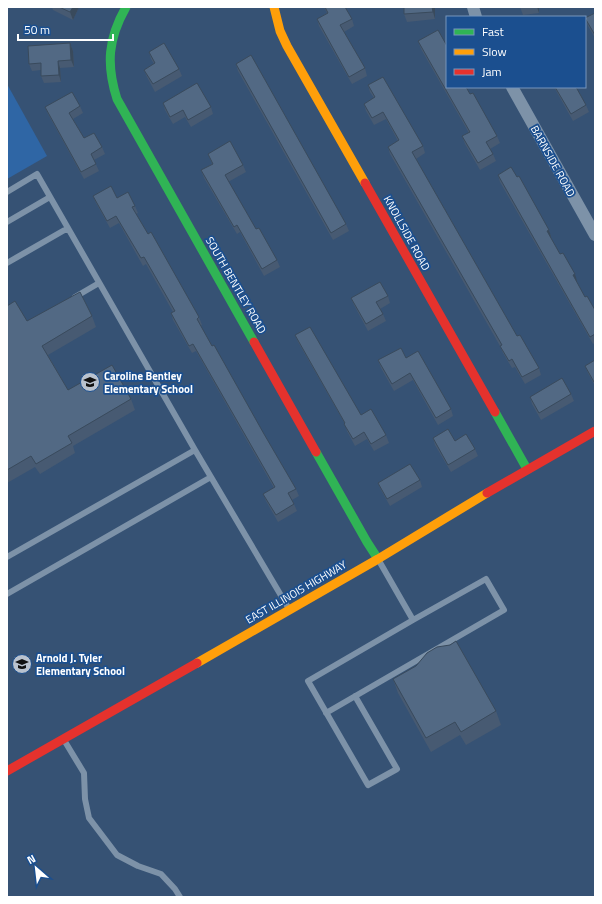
<svg xmlns="http://www.w3.org/2000/svg" width="602" height="904" font-family="'Titillium Web',sans-serif">
<style>
.green{fill:#2f66a5}
.lines{fill:none;stroke-linecap:round;stroke-linejoin:round}
.lane{stroke:#7d92a8;stroke-width:6}
.street{stroke:#7d92a8;stroke-width:12}
.fast{stroke:#30b455;stroke-width:9}
.slow{stroke:#ff9f0a;stroke-width:9}
.jam{stroke:#e5322d;stroke-width:9}
.wall{fill:#475a72}
.shaded-wall{fill:#394a5c}
.building{fill:#526984;stroke:#394a5c}
.labels{text-anchor:middle;dominant-baseline:central;stroke-width:3.5;stroke-linejoin:round;paint-order:stroke}
.street-label{font-size:11px;fill:#fff;stroke:#1b4f8f}
.poi-label{font-size:11px;font-weight:bold;fill:#fff;stroke:#1b4f8f;text-anchor:start}
</style>
<rect width="100%" height="100%" fill="#365274"/>
<path class="green" d="M7 84 47 156 7 179Z"/>
<g class="lines">
<path class="lane" d="M7 192 37 174 195 450 289 609
M7 222 50 197
M7 263 68 228
M75 297 99 283
M7 557 195 450
M7 594 211 477
M355 696 397 769 368 785 308 681 413 620 378 559
M326 713 504 610 486 579 413 620
M64 740 84 773 85 799 89 818 117 855 138 866 161 874 175 889 180 897"/>
<path class="street" d="M473 7 476 17
M512 87 595 235"/>
<path class="fast" d="M126 7C108 39 106 64 117 99L254 342
M495 412 527 469
M316 452 367 542 378 559"/>
<path class="slow" d="M274 7 280 31 287 46 365 183
M197 663 378 559 487 493"/>
<path class="jam" d="M365 183 495 412
M254 342 316 452
M487 493 595 431
M7 771 197 663"/>
</g>
<path class="wall" d="M52 7H79L73 20 53 10Z
M324 7H345L352 19 354 26 344 32 365 68 367 76 352 84 319 26 317 19 327 13Z
M404 7H435V19L407 22 404 14Z
M520 7H539V13L523 15Z
M595 13V38L588 26 585 18Z
M418 41 447 87 470 94 497 136 500 143 490 149 493 154 496 161 480 170 465 144 462 136 469 133 421 49Z
M70 43 73 51 74 67 60 68 61 82 44 83 41 76V70L32 71 29 64Z
M149 52 179 69 182 76 155 92 147 77 144 70 154 64 151 59Z
M236 64 346 224 349 231 333 240 238 71Z
M368 85 423 146 425 153 416 159 517 336 539 368 541 375 525 384 515 367 512 368 503 353 500 346 390 154 388 147 398 141 386 119 374 125 366 111 364 104 374 98 370 92Z
M554 87H576L586 105 589 112 573 121Z
M163 103 211 107 213 114 191 127 185 117 173 124 165 110Z
M80 106 83 113 73 119 84 138 102 147 105 154 94 160 99 171 84 179 48 114 45 107Z
M208 154 243 165 246 172 228 182 256 229 277 260 280 267 264 276 240 232 237 234 204 178 201 170 212 164Z
M498 175 549 230 551 237 550 238 560 254 577 281 576 282 585 297 595 310V343L593 344 500 182Z
M93 196 117 198 135 206 138 213 136 214 148 234 199 317 202 325 200 326 212 346 296 489 299 496 292 500 294 504 297 511 278 522 266 501 263 494 274 488 196 351 192 353 173 320 171 313 173 312 146 264 143 266 119 223 110 228 96 203Z
M388 296 390 303 380 309 383 314 386 321 368 331 354 305 351 298Z
M7 306 27 321 92 316 96 327 48 355 68 390 131 399 135 410 73 446 75 453 40 474 35 467 7 483Z
M295 335 361 415 386 435 389 443 374 451 367 439 355 446 347 431 345 424 298 342Z
M406 358 451 409 453 416 438 425 413 380 394 391 381 368 378 360Z
M595 360V386L588 373 585 366Z
M571 394 574 401 541 420 532 404 530 397Z
M433 438 455 441 475 449 478 456 451 472 435 445Z
M420 480 422 487 390 506 381 490 378 483Z
M393 679 496 711 501 725 466 745 460 735 431 752 398 693Z"/>
<path class="shaded-wall" d="M73 7H79L73 20 70 12Z
M432 7H435V19L433 12Z
M537 7H539V13Z
M70 43 73 51 74 67 71 60Z
M58 61 60 68 61 82 59 75Z
M549 230 551 237 549 238 547 231Z
M575 274 577 281 575 282 573 275Z"/>
<path class="building" d="M59 7H73L70 12Z
M325 7H345L352 19 340 25 365 68 349 77 317 19 328 13Z
M404 7H432L433 12 404 14Z
M595 13V35L585 18Z
M438 30 447 46V87H466L470 94 473 93 497 136 486 142 493 154 478 163 462 136 470 132 418 41Z
M70 43 71 60 58 61 59 75 41 76V63L29 64 28 46Z
M164 43 179 69 153 84 144 70 155 63 149 52Z
M251 55 346 224 331 233 236 64Z
M383 77 423 146 412 152 517 336 520 335 539 368 522 377 512 359 509 361 500 346 502 345 388 147 399 140 383 112 372 118 364 104 375 97 368 85Z
M197 83 211 107 188 120 183 110 170 117 163 103Z
M555 87H576L586 105 571 114Z
M72 92 80 106 69 113 84 138 94 133 102 147 91 154 96 164 81 172 45 107Z
M230 141 243 165 225 175 256 229 259 228 277 260 262 269 237 225 234 227 201 170 213 164 208 154Z
M511 167 517 177 519 176 549 230 547 231 560 254 563 253 575 274 573 275 585 297 587 296 595 310V334L590 337 498 175Z
M111 186 117 198 128 192 135 206 132 207 148 234 151 232 199 317 197 319 212 346 214 345 264 434 296 489 288 493 294 504 276 515 263 494 275 487 193 344 189 346 171 313 175 311 144 257 141 258 116 216 107 221 93 196Z
M380 282 388 296 376 302 383 314 366 324 351 298Z
M80 292 92 316 42 346 68 390 112 365 131 399 68 436 72 443 36 464 31 456 7 470V306L15 301 27 321Z
M310 327 361 415 371 409 386 435 371 444 364 432 353 439 344 424 345 423 295 335Z
M401 348 406 358 418 351 451 409 436 418 410 373 392 384 378 360Z
M595 360V382H594L585 366Z
M562 378 571 394 539 413 530 397Z
M448 429 455 441 466 434 475 449 448 465 433 438Z
M410 464 420 480 387 499 378 483Z
M456 641 496 711 461 732 455 722 426 738 393 679 416 666 427 653 437 647 450 645Z"/>
<defs>
<g id="school-disc" transform="scale(1)"><circle r="9.5" fill="#b9c2ce" stroke="#1b4f8f"/><path d="M0-5L7-2L0 1L-7-2ZM-4 1L0 2.5L4 1V4Q0 6-4 4Z" fill="#111"/></g>
</defs>
<g fill-rule="evenodd">
<use href="#school-disc" x="90" y="382"/>
<use href="#school-disc" x="22" y="664"/>
</g>
<g class="labels">
<g class="street-label">
<text transform="translate(553 161) rotate(61)">BARNSIDE ROAD</text>
<text transform="translate(407 233) rotate(61)">KNOLLSIDE ROAD</text>
<text transform="translate(236 285) rotate(60)">SOUTH BENTLEY ROAD</text>
<text transform="translate(296 592) rotate(-30)">EAST ILLINOIS HIGHWAY</text>
</g>
<g class="poi-label">
<text x="104" y="376">Caroline Bentley<tspan x="104" dy="13">Elementary School</tspan></text>
<text x="36" y="658">Arnold J. Tyler<tspan x="36" dy="13">Elementary School</tspan></text>
</g>
</g>
<rect width="602" height="904" fill="none" stroke="#ffffff" stroke-width="16"/>
<rect x="446" y="16" width="140" height="72" fill="#1b4f8f" stroke="#7695bc"/>
<rect x="454" y="29" width="20" height="6" fill="#30b455" stroke="#7695bc"/>
<text x="482" y="36" font-size="12" fill="#ffffff">Fast</text>
<rect x="454" y="49" width="20" height="6" fill="#ff9f0a" stroke="#7695bc"/>
<text x="482" y="56" font-size="12" fill="#ffffff">Slow</text>
<rect x="454" y="69" width="20" height="6" fill="#e5322d" stroke="#7695bc"/>
<text x="482" y="76" font-size="12" fill="#ffffff">Jam</text>
<g transform="translate(36 868) rotate(332)" stroke="#1b4f8f" stroke-width="3" paint-order="stroke">
<path d="M0-3L7 15L0 10L-7 15Z" fill="#ffffff"/>
<text y="-6" font-size="11" font-weight="bold" text-anchor="middle" fill="#ffffff">N</text>
</g>
<path d="M18 34v6h95v-6" fill="none" stroke="#ffffff" stroke-width="2"/>
<text x="24" y="34" font-size="12" fill="#ffffff" stroke="#1b4f8f" stroke-width="3" paint-order="stroke">50 m</text>
</svg>
